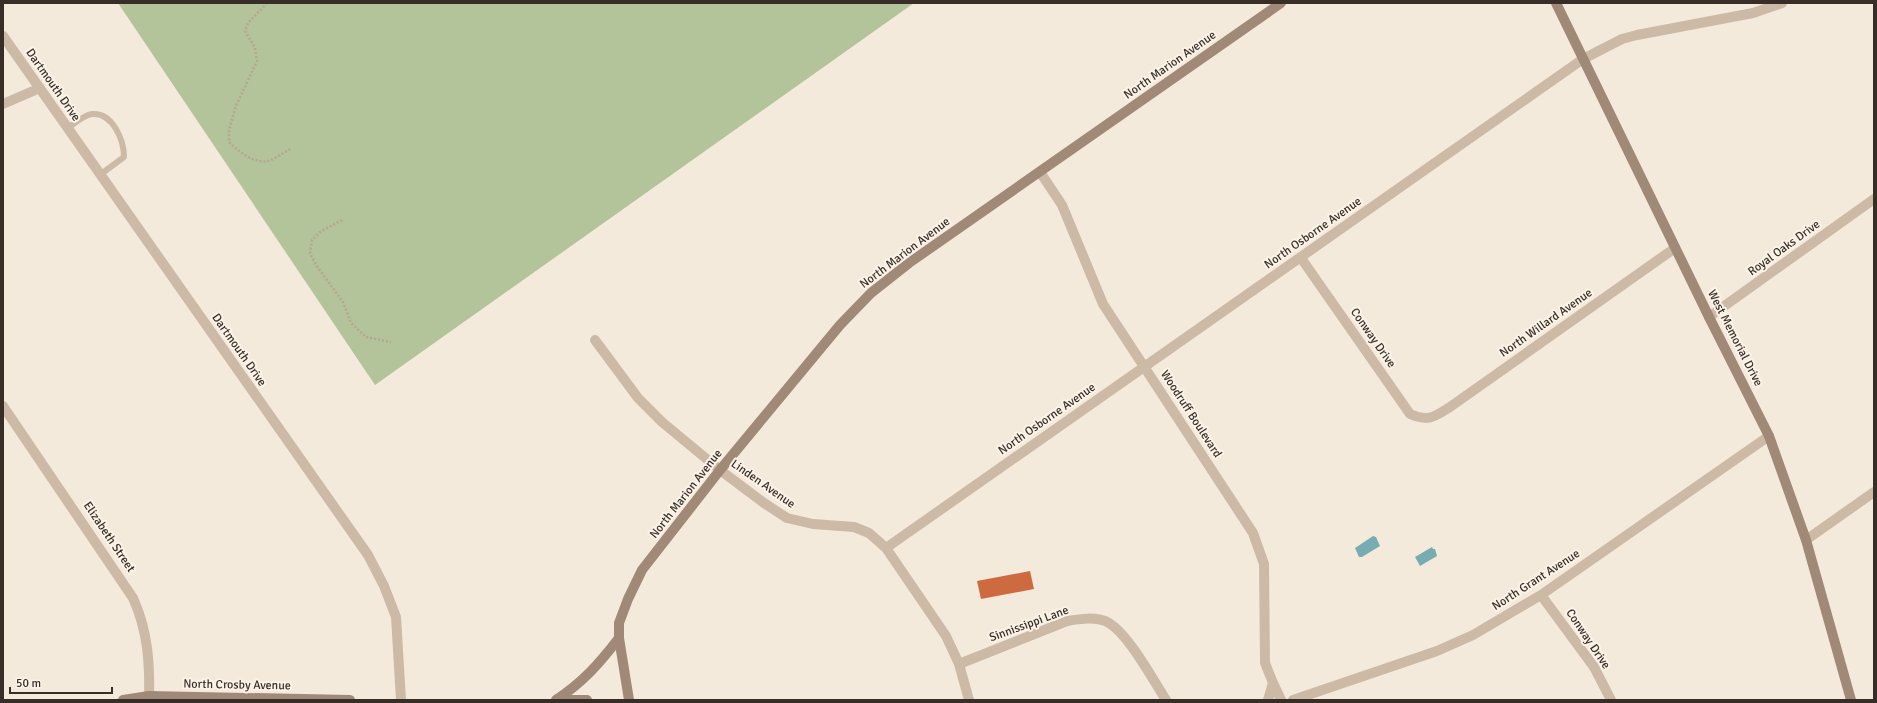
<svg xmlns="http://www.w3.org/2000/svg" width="1877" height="703" font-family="Signika,sans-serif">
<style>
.green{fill:#b3c49a}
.water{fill:#78acb3}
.building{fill:#ce6a3f}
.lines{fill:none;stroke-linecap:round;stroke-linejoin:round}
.path{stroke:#b9a490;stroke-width:2.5;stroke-dasharray:2 2;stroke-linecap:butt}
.lane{stroke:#cdbaa6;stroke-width:6}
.street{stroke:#cdbaa6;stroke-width:10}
.secondary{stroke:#a08977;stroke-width:10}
.labels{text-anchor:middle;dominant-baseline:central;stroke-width:4;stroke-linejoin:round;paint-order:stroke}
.street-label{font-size:12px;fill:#382e27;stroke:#fbf3e8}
</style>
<rect width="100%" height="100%" fill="#f4eadb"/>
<path class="green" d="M118 3H914L375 385Z"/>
<path class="water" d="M1373 536 1376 537 1380 546 1362 557H1359L1355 548Z
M1432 547 1433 549H1435L1437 556 1420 566 1415 557Z"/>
<path class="building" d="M1030 571 1034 589 981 599 977 581Z"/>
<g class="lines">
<path class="path" d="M267 3 248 23 245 31 255 48 257 61 236 106 229 130V142C238 151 254 164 268 161 275 159 283 153 290 149
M342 220 320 232 312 240 310 253 316 265 343 302 351 323 366 337 391 342"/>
<path class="lane" d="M68 128C75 123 84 115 92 114 113 112 124 141 124 157L101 174"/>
<path class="street" d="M3 36 368 555 384 586 396 617 401 700
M3 104 40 88
M1040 172 1062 205 1103 304 1253 533 1264 564 1265 663 1273 683 1281 700
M1301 258 1410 414C1429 422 1434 417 1450 407L1675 248
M1709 317 1874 199
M595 340 638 398 662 422 720 470 764 503 787 518 813 524 854 527 869 533 886 548 946 636 959 664 969 700
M3 406 133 598C148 631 150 664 149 700
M1806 540 1874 492
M886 548 1583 59 1622 39 1637 35 1753 13 1782 3
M1541 595 1594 667 1611 700
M959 664 1067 621C1079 619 1097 616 1109 623 1129 635 1153 680 1166 700
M1268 700 1273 683
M1293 700 1437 651 1473 635 1541 595 1769 436"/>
<path class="secondary" d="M1556 3 1709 317 1769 436 1806 540 1851 700
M123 700 149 696 350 700
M556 700C583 682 599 664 619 638
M557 700H587
M629 700 619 638V623L628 599 642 570 720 470 840 325 871 293 909 263 1281 3"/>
</g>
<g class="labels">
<g class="street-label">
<text transform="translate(1170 65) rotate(-35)">North Marion Avenue</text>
<text transform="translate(53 85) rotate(55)">Dartmouth Drive</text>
<text transform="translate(1313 233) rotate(-35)">North Osborne Avenue</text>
<text transform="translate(1784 248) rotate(-36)">Royal Oaks Drive</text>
<text transform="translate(905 253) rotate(-37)">North Marion Avenue</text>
<text transform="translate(1546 323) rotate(-35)">North Willard Avenue</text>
<text transform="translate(1373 338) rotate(55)">Conway Drive</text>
<text transform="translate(1735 338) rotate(63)">West Memorial Drive</text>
<text transform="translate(239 350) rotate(55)">Dartmouth Drive</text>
<text transform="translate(1191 414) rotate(57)">Woodruff Boulevard</text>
<text transform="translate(1047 419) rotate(-35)">North Osborne Avenue</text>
<text transform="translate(763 484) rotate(35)">Linden Avenue</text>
<text transform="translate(686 494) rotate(-52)">North Marion Avenue</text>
<text transform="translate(109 537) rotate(56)">Elizabeth Street</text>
<text transform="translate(1536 580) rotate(-33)">North Grant Avenue</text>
<text transform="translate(1029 624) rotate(-20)">Sinnissippi Lane</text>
<text transform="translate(1588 639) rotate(56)">Conway Drive</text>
<text transform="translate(237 685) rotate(1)">North Crosby Avenue</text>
</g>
</g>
<rect width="1877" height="703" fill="none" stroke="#382e27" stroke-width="8"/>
<path d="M10 687v6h102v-6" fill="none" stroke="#382e27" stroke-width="2"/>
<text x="16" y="687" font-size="12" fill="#382e27" stroke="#fbf3e8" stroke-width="3" paint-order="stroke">50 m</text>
</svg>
